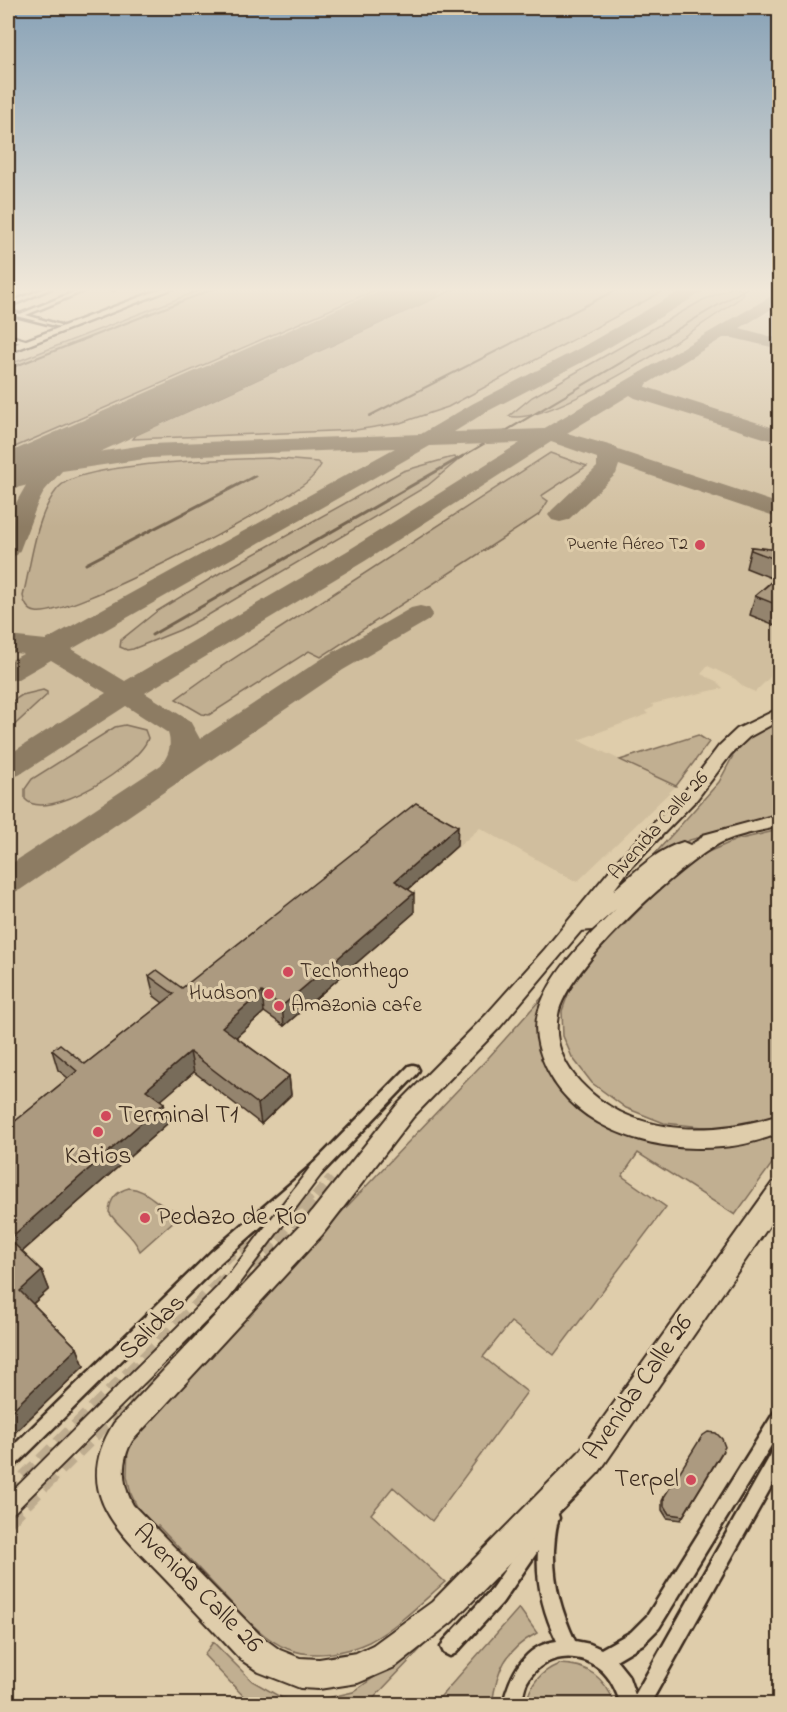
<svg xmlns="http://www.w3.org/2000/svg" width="787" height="1712" font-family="'Indie Flower',sans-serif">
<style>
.built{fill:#d0be9e}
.green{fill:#c1af91;stroke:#7e6c58;stroke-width:1.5}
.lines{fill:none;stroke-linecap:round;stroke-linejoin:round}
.stream-far1{stroke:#73624e;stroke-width:2}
.stream{stroke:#73624e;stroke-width:3}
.taxiway{fill:#8d7c64;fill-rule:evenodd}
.runway{fill:#8d7c64;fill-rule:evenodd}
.minor-tunnel-far1{stroke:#beac8f;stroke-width:13;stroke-dasharray:13 6;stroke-linecap:butt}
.minor-tunnel{stroke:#beac8f;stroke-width:16;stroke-dasharray:16 8;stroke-linecap:butt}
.minor-casing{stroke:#3b2a1e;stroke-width:5}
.tertiary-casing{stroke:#3b2a1e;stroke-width:4}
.secondary-casing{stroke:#3b2a1e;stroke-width:5}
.primary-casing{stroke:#3b2a1e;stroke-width:4}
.minor{fill:#dfcdab;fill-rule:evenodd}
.tertiary{fill:#dfcdab;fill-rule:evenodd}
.secondary{fill:#dfcdab;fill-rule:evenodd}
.primary{fill:#dfcdab;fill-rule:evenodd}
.minor-bridge-far1-casing{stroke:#3b2a1e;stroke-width:17;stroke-linecap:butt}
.minor-bridge-casing{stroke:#3b2a1e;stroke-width:20;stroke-linecap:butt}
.minor-bridge-far1{stroke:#dfcdab;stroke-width:13}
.minor-bridge{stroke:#dfcdab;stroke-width:16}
.wall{fill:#94846e;stroke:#3b2a1e;stroke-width:1.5}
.shaded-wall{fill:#786c5a;stroke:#3b2a1e;stroke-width:1.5}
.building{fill:#ac9a80;stroke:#3b2a1e;stroke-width:1.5}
.poi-dot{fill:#d1495b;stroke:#dfcdab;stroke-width:2}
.labels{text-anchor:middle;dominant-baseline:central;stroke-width:6;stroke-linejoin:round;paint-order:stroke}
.far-poi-label{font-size:18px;fill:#3b2a1e;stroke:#dfcdab;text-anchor:end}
.street-label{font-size:21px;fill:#3b2a1e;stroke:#dfcdab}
.poi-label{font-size:21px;fill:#3b2a1e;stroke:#dfcdab;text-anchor:start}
.near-poi-label{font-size:26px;fill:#3b2a1e;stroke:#dfcdab;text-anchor:start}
.near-street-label{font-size:26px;fill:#3b2a1e;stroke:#dfcdab}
</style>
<rect width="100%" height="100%" fill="#dfcdab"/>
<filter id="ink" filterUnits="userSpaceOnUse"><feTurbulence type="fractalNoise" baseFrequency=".0167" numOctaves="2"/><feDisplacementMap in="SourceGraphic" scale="12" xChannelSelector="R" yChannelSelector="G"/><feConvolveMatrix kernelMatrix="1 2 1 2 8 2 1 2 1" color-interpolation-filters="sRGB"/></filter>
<g filter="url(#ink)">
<path class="built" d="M184 288H779V668L755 692 744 687 735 679 708 666 701 674 716 681 723 688 652 704 654 707 645 711 648 714 578 740 676 786 577 882 480 828 396 901 401 905 270 1016 264 1012 225 1047 291 1095 261 1123 194 1072 151 1109 168 1123 17 1257 49 1289 28 1310 84 1366 8 1443V356Z"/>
<path class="green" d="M205 288H380L8 450V365Z
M457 288H669L448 407 400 423 356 430 133 439 136 435Z
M731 288 741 289 743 294 740 298C704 325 548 428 509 416L532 397 552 386 703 300Z
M550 453 587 466 541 496 548 501 540 514 321 657 309 651 209 715 202 714 176 699 222 666Z
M269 458 317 462 321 465C317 472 313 477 307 482 274 508 70 618 36 612 28 611 24 603 23 596 32 560 35 517 58 488 80 461 230 460 269 458Z
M449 458 455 457 457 461 427 486 210 614 180 630 133 649 127 650 120 647 121 640 157 611 220 573 403 471Z
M43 690 47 692V695L8 731V704L22 695Z
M779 719V817L690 840 652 857 719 782 736 750 757 729Z
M125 725 145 730 148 738C141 764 46 824 25 799V789L32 779 115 727Z
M698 735 709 742 676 786 620 760Z
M779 830V1115L737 1128H713L664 1123 626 1108 592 1083 572 1057 563 1036 562 1011 575 975 687 861 736 840Z
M546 993V1060L645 1140 687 1147H716L765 1139 779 1135V1154L735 1215 638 1153 622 1176 666 1207 554 1355 511 1322 483 1357 527 1392 432 1521 393 1487 371 1514 445 1582C421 1603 397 1627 369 1642 346 1653 313 1659 288 1649 261 1638 241 1613 222 1593 201 1571 179 1548 158 1526L154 1531 140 1513 131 1494 127 1476 128 1442 201 1360 489 1057Z
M129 1188C152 1190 155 1209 184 1212L140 1251C132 1233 118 1227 109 1212 110 1199 117 1191 129 1188Z
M519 1608 537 1633C505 1650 497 1670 492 1704H434Z
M433 1636 368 1704H251L204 1655 213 1642 252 1681 282 1698 310 1702 353 1692Z
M559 1664C588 1664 605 1678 615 1704H526C530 1684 540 1672 559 1664Z"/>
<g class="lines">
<path class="stream-far1" d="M8 369 216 288
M369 416 620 288
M460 458 747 288"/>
<path class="stream" d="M86 564 255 476
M152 635 463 456"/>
<path class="taxiway" d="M685 288H706L703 292 596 355 486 412 454 432 543 429 780 291V304L740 328 780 339V349L733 338H723L647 384 646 387 780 430V443L635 398 630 395 567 433 616 447 618 450 780 504V519L619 465 616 474 568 520 560 522 552 520 548 515 552 510 597 467V458L551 442 365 561 145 693 190 721 200 739 323 658 411 608 420 606 429 608 433 614 429 620 343 670 20 890 8 894V866L161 765C169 755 172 745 168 733L126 706 19 775 8 778V755L106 693 51 660 18 679 8 681V662L23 654 8 652V636L46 640 395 448 151 458 62 471 45 490 37 505 20 550 17 555 8 557V517L29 480 8 486V472L46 462 86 434 116 419 124 420 127 425 124 430 84 454 151 444 421 434 472 404 582 347ZM520 443 347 551 125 681 72 649 430 446Z"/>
<path class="runway" d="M385 288H443L437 297 28 485 8 490V453Z"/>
<path class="minor-tunnel-far1" d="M288 1211 310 1195
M223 1259 276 1220
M222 1283 227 1278
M241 1283 332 1179"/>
<path class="minor-tunnel" d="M221 1305 242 1281
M8 1495 224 1281
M8 1520 158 1369"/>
<g class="minor-casing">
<path id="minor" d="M8 288H14L8 291Z
M45 288H52L8 307V303Z
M84 288H91L26 315 60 325V327L8 314V310L20 314Z
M108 288H116L113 290Z
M413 1065 417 1066 419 1070 417 1074 322 1173 221 1262 14 1467 8 1469V1451L211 1252 312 1165 409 1066Z
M780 1409V1431L659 1628 643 1644 616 1660 628 1675 635 1695 774 1449 780 1447V1471L650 1704H621C616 1691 611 1678 600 1669 576 1650 542 1655 527 1682 524 1688 523 1697 521 1704H503C510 1675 524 1645 557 1641 543 1612 536 1583 538 1551L502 1603 456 1653 450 1656 444 1653 441 1647 444 1641 490 1591 545 1512 551 1510 557 1512 559 1518C555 1528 555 1539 554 1550 553 1583 561 1611 575 1641L590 1644 601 1649 631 1632 647 1616 775 1411Z"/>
</g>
<g class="tertiary-casing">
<path id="tertiary" d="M8 335 29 341 30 343 26 345 8 339Z"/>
</g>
<g class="secondary-casing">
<path id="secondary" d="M164 288H174L8 353V347Z"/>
</g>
<g class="primary-casing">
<path id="primary" d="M780 708V720L749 737 731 754 697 799 631 867 613 891C634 873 656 850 683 842L690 845 700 839 703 835 780 814V826C761 831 739 834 722 842 680 864 566 968 558 1015 553 1040 563 1064 580 1082 632 1138 712 1136 780 1115V1133C761 1140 742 1146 722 1147 659 1153 579 1132 548 1071 539 1053 532 1030 539 1010 551 971 588 937 616 909L592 930 581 931 500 1027 413 1117 322 1235 132 1441C120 1462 122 1485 133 1505L262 1637 280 1650 300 1658 319 1659 356 1653 373 1645 432 1602 579 1452 772 1183 780 1180V1210L599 1472 452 1622 395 1667 358 1683 319 1689 300 1688 259 1672 240 1659C215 1632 190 1605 165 1579 119 1531 70 1493 114 1423L306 1219 397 1105 486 1015 545 949 619 859 685 791 719 746 737 729Z"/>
</g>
<use href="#minor" class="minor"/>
<use href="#tertiary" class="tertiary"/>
<use href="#secondary" class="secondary"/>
<use href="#primary" class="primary"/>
<g class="minor-bridge-far1-casing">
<path id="minor-bridge-far1" d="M231 1283 317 1169"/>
</g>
<g class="minor-bridge-casing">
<path id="minor-bridge" d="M8 1507 223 1293 232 1281"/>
</g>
<use href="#minor-bridge-far1" class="minor-bridge-far1"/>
<use href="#minor-bridge" class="minor-bridge"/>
</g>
<path class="wall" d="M751 547 780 550V627L750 615 755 596 774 579 746 568Z
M457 846 409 889 414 913 284 1026 264 1012 236 1037 289 1076 291 1095 261 1124 194 1072 160 1101 164 1103 168 1123 22 1252 42 1271 49 1289 33 1304 77 1348 84 1366 8 1439V1127L68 1078 58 1070 52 1050 85 1064 163 1003 154 996 149 976 182 988Z
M723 1451 681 1520 667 1518 662 1510V1501L664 1497Z"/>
<path class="shaded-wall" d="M458 826 457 846 395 901V881Z
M414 893V913L284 1026 282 1006Z
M262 992 264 1012 225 1047 222 1027Z
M190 1052 194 1072 151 1109 146 1090Z
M289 1076 291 1095 261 1124 258 1104Z
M164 1103 168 1123 16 1257 9 1239Z
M42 1271 49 1289 27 1309 20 1291Z
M77 1348 84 1366 8 1439V1414Z"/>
<path class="building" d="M751 547 780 550V561L751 550Z
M780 575V606L755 596Z
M416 803 458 826 395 881 414 893 282 1006 262 992 222 1027 289 1076 258 1104 190 1052 146 1090 164 1103 9 1239 42 1271 20 1291 77 1348 8 1414V1127L77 1071 52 1050 60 1044 85 1064 174 994 149 976 157 970 182 988Z
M708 1432 716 1433 722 1439 725 1447 683 1516 669 1514 664 1506V1497L702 1436Z"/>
</g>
<linearGradient id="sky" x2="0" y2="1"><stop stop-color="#88a2b7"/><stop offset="0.55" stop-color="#f1e8d9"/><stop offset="1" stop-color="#f1e8d9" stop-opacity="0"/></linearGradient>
<rect width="787" height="527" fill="url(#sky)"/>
<g class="poi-dot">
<circle cx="700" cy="545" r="6"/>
<circle cx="288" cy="972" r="6"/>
<circle cx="269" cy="994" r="6"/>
<circle cx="279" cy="1006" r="6"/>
<circle cx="106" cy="1116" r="6"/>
<circle cx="98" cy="1132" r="6"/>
<circle cx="145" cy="1218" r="6"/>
<circle cx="691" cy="1480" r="6"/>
</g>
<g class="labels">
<g class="far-poi-label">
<text x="688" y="545">Puente Aéreo T2</text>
</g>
<g class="street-label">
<text transform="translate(659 826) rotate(-48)">Avenida Calle 26</text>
</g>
<g class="poi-label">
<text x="300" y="972">Techonthego</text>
<text x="257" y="994" text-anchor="end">Hudson</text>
<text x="291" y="1006">Amazonia cafe</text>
</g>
<g class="near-poi-label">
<text x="118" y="1116">Terminal T1</text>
<text x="98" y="1157" text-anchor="middle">Katios</text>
<text x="157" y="1218">Pedazo de Río</text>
<text x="679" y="1480" text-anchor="end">Terpel</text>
</g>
<g class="near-street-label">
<text transform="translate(153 1328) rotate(-45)">Salidas</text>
<text transform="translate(639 1388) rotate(-55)">Avenida Calle 26</text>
<text transform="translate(197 1589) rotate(45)">Avenida Calle 26</text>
</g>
</g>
<rect width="787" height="1712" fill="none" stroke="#dfcdab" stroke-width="30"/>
<rect x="15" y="15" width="757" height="1682" fill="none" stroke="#3b2a1e" stroke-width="2" filter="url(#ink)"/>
</svg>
